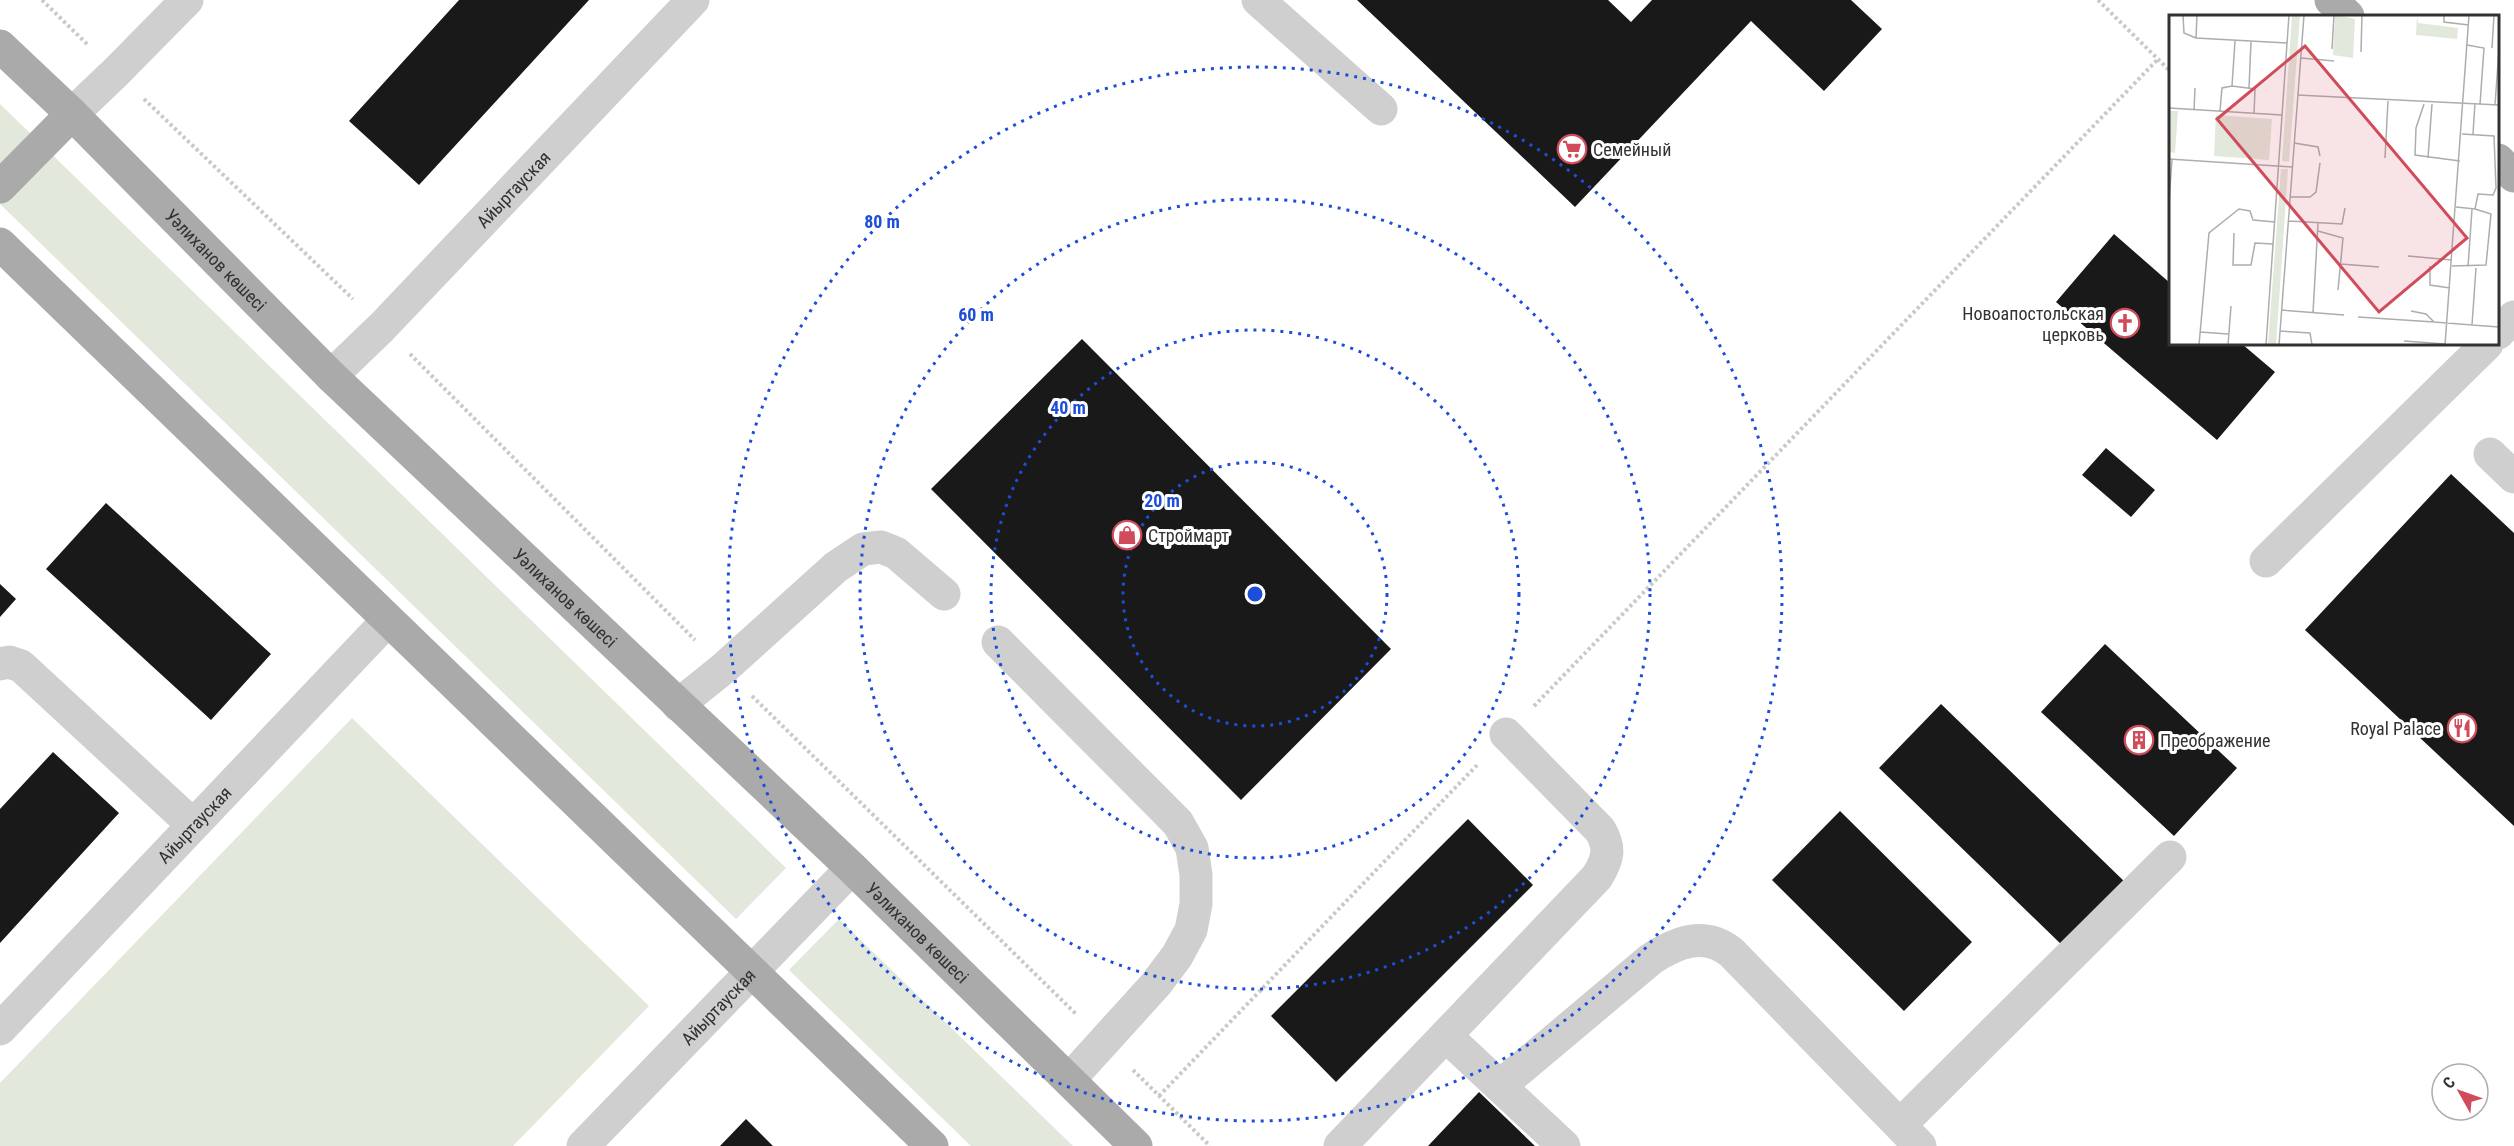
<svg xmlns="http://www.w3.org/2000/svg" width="2514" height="1146" font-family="'Roboto Condensed',sans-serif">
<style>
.green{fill:#e2e8dc}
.building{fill:#191919}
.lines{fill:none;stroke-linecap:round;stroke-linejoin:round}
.path{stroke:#c9c9c9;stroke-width:4;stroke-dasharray:3 3;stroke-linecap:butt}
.minor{stroke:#cfcfcf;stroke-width:33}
.major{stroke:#aaa;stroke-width:33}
.ring{fill:none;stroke:#1d4ed8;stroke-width:3;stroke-dasharray:3 6}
.labels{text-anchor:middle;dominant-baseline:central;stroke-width:6;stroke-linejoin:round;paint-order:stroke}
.poi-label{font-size:18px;fill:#323232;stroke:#fff;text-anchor:start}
.street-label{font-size:18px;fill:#323232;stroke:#fff}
.inset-road{fill:none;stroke:#adadad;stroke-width:1.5}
.view{fill:#d14c5b;fill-opacity:0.15;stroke:#d14c5b;stroke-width:3}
.inset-edge{fill:none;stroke:#323232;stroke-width:3}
.centre{fill:#1d4ed8;stroke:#fff;stroke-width:3}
.ring-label{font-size:18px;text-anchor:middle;font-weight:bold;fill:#1d4ed8;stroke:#fff;stroke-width:6;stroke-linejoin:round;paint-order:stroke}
</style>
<rect width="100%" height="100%" fill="#fff"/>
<path class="green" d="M0 104 786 868 736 919 0 204Z
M352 718 649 1006 513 1146H0V1083Z
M839 919 1073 1146H971L789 970Z"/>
<path class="building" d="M459 0H589L419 185 349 121Z
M1357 0H1608L1631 22 1652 0H1851L1882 29 1824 91 1751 21 1575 207Z
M2114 234 2170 283V344H2242L2275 372 2217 440 2056 302Z
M1082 339 1391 649 1241 800 931 489Z
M2106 448 2155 490 2131 517 2082 475Z
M2451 474 2514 533V826L2305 630Z
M106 503 271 654 211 720 46 569Z
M0 584 16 599 0 617Z
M2105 644 2237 768 2174 836 2041 712Z
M1941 704 2127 884 2066 949 1879 768Z
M53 752 119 813 0 943V809Z
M1840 811 1972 942 1904 1011 1772 880Z
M1468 819 1533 885 1336 1082 1271 1016Z
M1479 1092 1535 1146H1428Z
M746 1119 773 1146H720Z"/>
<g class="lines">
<path class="path" d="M42 0 89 46
M2098 0 2170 71
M144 99 353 299
M410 354 695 640
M752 696 1076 1014
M1534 706 2158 59
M1133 1070 1210 1146
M1159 1096 1479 763"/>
<g class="minor">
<path d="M1258 0 1381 109"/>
<path d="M72 114 116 72 187 0"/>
<path d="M2498 333 2514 317"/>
<path id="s1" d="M331 376 382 327 693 0"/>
<path d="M2490 454 2514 477"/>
<path d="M2266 561 2487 344"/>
<path d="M998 642 1178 823 1192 848 1196 875V904L1191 930 1177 956 1156 984 1069 1080"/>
<path d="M0 664 9 662 21 666 193 825"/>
<path d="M678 705 724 668 836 567 863 549 881 547 896 553 944 594"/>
<path id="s2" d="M0 1029 388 620"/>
<path d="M1446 1036 1564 1146"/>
<path d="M1500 1086 1651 959C1677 942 1704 931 1731 952L1920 1146"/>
<path d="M1900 1125 2170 857"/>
<path id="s3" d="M583 1146 852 868"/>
<path d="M1340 1146 1597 877C1608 859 1611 848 1600 830L1506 734"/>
</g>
<g class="major">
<path d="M2331 0 2348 16"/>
<path id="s4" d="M0 46 72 114 331 376 852 868 1136 1146"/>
<path d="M2498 160 2514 176"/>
<path d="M0 187 72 114"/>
<path d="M0 244 932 1146"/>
</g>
</g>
<g class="ring">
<circle cx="1255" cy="594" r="132"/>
<circle cx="1255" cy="594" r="264"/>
<circle cx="1255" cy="594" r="395"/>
<circle cx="1255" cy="594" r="527"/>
</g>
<defs>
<g id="supermarket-ring" transform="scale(1.5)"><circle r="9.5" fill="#fff" stroke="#d14c5b" stroke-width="1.5"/><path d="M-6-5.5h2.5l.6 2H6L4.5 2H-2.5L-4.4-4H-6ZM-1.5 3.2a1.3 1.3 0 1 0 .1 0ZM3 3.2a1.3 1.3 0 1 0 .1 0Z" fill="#d14c5b"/></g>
<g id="church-ring" transform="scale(1.5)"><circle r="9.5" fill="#fff" stroke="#d14c5b" stroke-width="1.5"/><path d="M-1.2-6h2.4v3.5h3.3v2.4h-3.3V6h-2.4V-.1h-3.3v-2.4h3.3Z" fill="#d14c5b"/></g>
<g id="shop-ring" transform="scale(1.5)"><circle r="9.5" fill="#fff" stroke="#d14c5b" stroke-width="1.5"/><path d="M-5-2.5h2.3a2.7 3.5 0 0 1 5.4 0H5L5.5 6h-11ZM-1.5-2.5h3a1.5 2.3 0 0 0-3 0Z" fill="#d14c5b"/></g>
<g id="restaurant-ring" transform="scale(1.5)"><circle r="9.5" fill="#fff" stroke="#d14c5b" stroke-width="1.5"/><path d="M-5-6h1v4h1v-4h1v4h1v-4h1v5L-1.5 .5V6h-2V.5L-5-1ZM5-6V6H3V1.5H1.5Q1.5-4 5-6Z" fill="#d14c5b"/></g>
<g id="building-ring" transform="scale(1.5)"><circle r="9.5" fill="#fff" stroke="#d14c5b" stroke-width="1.5"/><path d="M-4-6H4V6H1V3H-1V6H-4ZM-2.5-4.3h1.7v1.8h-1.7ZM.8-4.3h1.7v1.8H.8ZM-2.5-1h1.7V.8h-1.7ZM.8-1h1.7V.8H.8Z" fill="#d14c5b"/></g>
</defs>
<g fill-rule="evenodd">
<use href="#supermarket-ring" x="1572" y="149"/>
<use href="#church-ring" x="2125" y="323"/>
<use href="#shop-ring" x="1127" y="535"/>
<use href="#restaurant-ring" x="2462" y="728"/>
<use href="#building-ring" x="2139" y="740"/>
</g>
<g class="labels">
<g class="poi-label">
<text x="1593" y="149">Семейный</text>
<text x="2104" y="313" text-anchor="end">Новоапостольская<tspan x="2104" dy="21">церковь</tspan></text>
<text x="1148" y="535">Строймарт</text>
<text x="2441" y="728" text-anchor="end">Royal Palace</text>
<text x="2160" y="740">Преображение</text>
</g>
<g class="street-label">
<text stroke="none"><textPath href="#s1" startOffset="261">Айыртауская</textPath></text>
<text stroke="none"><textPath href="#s4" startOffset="304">Уәлиханов көшесі</textPath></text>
<text stroke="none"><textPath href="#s4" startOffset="790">Уәлиханов көшесі</textPath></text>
<text stroke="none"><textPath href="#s2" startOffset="282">Айыртауская</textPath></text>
<text stroke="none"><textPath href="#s4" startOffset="1276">Уәлиханов көшесі</textPath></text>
<text stroke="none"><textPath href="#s3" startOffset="194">Айыртауская</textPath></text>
</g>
</g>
<g transform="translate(2169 15)">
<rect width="330" height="330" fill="#fff"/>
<path d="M123 0H131L120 147 113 146ZM166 0 186 4 184 43 164 40ZM248 0 249 8 289 13 288 24 247 20ZM0 96H9L6 138 0 137ZM47 100 103 104 100 145 45 141ZM112 154H119L107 330H99Z" fill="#e2e8dc"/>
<path class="inset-road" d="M14 0 15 18 27 23M28 0 27 23 118 28M275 0V7L300 10M298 30 315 33 311 89M323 33 325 0M163 34 165 0M192 37 193 0M132 43 165 46M63 71 66 26M80 73 82 27M128 80 330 90M255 89 247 113 246 140 291 146M326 90 330 34M0 93 113 100M25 95 26 73M51 96 53 73 63 71 86 74 85 99M304 119 306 88M125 128 149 132 151 141M216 143 219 86M259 143 263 89M0 144 124 152M122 182H141L147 177 151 148M0 187 3 144M287 192 306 194 309 179 324 180 327 173 325 121 293 119M120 206 173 209 176 193M149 216 174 223 169 275M65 218 64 250H82L86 228 104 229M239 241 283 245M172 249 210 252M261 251V270L281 273M283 251 317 250 322 199 306 194M299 252 303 194M112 295 175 300M242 296 257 299 265 307 303 310 307 253M144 298 149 208M189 302 265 307M303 310 330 312M111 316 141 318 143 330M31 317 59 319M235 326 276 329M30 330 40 218 70 194 81 196 84 205 106 207M59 330 62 291M97 330 120 0M110 330 135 0M276 330 300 0"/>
<path class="view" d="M136 31 298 223 210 297 48 104Z"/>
<rect width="330" height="330" class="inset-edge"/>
</g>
<circle cx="1255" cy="594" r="9" class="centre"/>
<g class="ring-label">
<text x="882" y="228">80 m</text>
<text x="976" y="321">60 m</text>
<text x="1068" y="414">40 m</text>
<text x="1162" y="507">20 m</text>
</g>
<g transform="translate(2460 1092) rotate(310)"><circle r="28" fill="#ffffff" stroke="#adadad" stroke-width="1.5"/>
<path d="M0-4.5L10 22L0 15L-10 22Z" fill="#d14c5b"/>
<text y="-9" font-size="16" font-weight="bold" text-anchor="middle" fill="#323232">С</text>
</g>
</svg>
